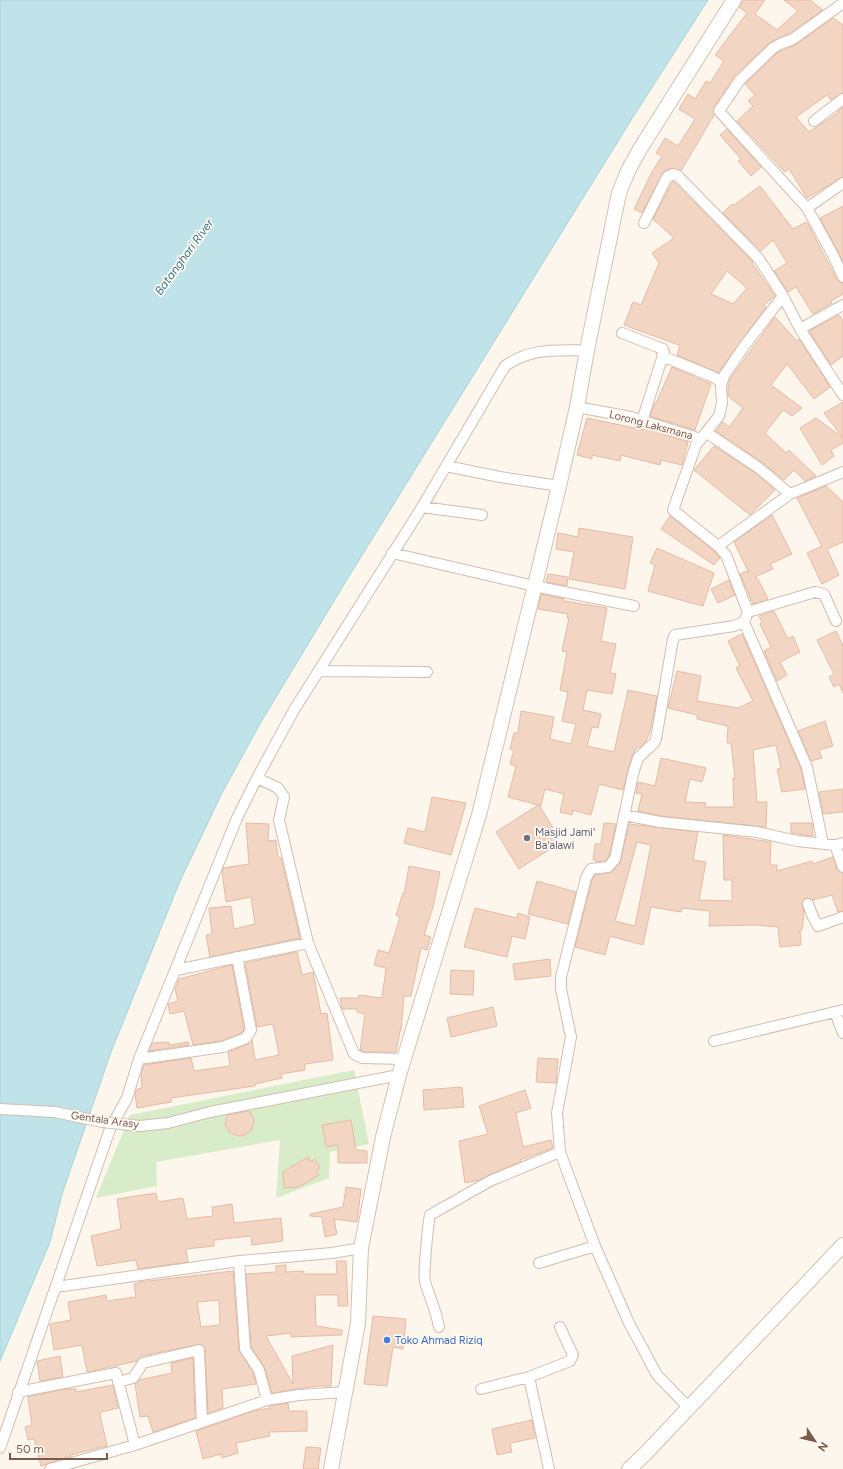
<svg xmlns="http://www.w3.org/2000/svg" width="843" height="1469" font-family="Figtree,sans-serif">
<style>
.green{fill:#d8ecc9}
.water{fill:#bfe3e8;stroke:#a5d3da}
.building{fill:#f3d5c3;stroke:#e6bba3;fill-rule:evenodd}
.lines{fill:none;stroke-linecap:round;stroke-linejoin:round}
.street-casing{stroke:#d1beb0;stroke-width:12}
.secondary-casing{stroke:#d6c0b0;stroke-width:16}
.street{stroke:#fff;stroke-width:10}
.secondary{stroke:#fff;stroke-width:14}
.street-bridge-casing{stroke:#d1beb0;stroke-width:12;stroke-linecap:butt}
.street-bridge{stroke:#fff;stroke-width:10}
.worship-dot{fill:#6b7280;stroke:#fffaf3;stroke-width:1.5}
.shop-dot{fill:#3f7fe0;stroke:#fffaf3;stroke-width:1.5}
.labels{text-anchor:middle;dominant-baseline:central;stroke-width:3.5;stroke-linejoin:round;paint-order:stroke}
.street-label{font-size:11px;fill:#7a5c4d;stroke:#fffaf3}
.worship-label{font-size:11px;fill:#5b616d;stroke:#fffaf3;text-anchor:start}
.shop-label{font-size:11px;fill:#366cbe;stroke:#fffaf3;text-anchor:start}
.water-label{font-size:12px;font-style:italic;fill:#437c86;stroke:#fffaf3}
</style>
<rect width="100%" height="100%" fill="#fdf6ec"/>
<path class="green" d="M354 1070 369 1144 330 1152 329 1178 276 1198 280 1140 156 1162 157 1186 96 1198 130 1115Z"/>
<path class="water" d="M0 0H708L633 117 343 586 261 722 222 793 180 881 111 1052 62 1194 50 1242 0 1361Z"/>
<path class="building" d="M744 0H765L755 14 777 30 798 11 784 0H810L823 10 790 33 769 43 735 75 714 107V115L681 171 672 168 664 171 642 213 634 209 652 172 662 156 656 153 665 138 678 146 695 119 679 109 688 94 695 99 706 81 710 83 724 61 715 55 747 13 739 7Z
M833 18 843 25V93L831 100 827 95 796 117 809 132 839 112 838 111 843 107V177L807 198 789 169 785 172 737 121 753 106 748 101 755 95 745 84 777 53 797 44Z
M727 129 761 167 751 176 738 161 741 159 720 135Z
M673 181 753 262 752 263 775 296 764 305 766 307 718 373 677 355 680 346 679 345 624 325 633 302 641 305 659 263 652 253 674 238 653 219ZM727 271 747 288 733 304 711 294Z
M760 186 793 229 806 222 808 224 837 280 843 283V294L831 301 832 303 813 314 796 287 788 292 774 271 787 263 773 240 761 251 723 213 732 204 734 205Z
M843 206V261L820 218Z
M839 315 843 321V356L831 365 809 331Z
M775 317 797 341 799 339 830 387 814 399 787 364 771 385 802 408 792 416 783 410 765 433 786 453 789 450 816 476 805 481 794 470 784 480 763 463 716 431 723 422 729 427 743 408 728 396V387L730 379Z
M672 367 711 384 695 430 650 416 655 403H656Z
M843 402V438L824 413Z
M587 418 644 430 645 428 688 442 682 465 661 460 660 465 621 455 620 461 592 455V459L577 455Z
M816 418 843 438V443L831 450 834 456 822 465 800 428Z
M714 446 755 473 775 490 750 515 694 470Z
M826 486 843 502V542L827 549 839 575 822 584 807 553 822 546 797 498Z
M772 515 792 554 770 564 773 569 755 577 758 579 768 599 753 604 740 574 747 571 749 573 734 542Z
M670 516 714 551 720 558 714 565 661 529Z
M579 528 633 537 625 589 569 579 574 552 556 549 558 533 578 537Z
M657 548 714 573 703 606 648 591 655 565 650 563Z
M548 574 568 577 567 586 546 582Z
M729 580 735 595 718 603 711 589Z
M541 594 564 599V601L607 608 601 641 616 644 610 673 616 674 612 694 587 690 583 710 601 714 598 728 592 727 587 746 614 752 628 690 657 696 650 732 646 741 640 747H637L632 756 623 790 599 784 591 815 573 810 572 815 560 812 564 794 545 789 541 806 539 805 555 831 551 833 558 844 519 869 496 832 538 805 508 797 516 766 510 764 514 750 510 749 514 733H518L521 711 554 717 550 739 571 744 576 724 562 721 568 692 560 690 567 652 562 651 569 618H567L568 614 538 609Z
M774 611 788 639 793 636 800 652 780 662 787 675 777 681 764 651 771 647 760 624 762 622 759 616Z
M836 631 843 646V693L839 684 834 687 829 677 834 674 817 640Z
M742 634 801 769 805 789 782 792 777 769 781 768 776 745 753 750 757 802H767L766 827 661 816 638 811 642 794 636 793 638 782 655 786 661 758 706 768 702 782 690 779 685 802 706 803 705 807H734L733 778H735L731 743H727L728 726 697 719V715L668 708 677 671 701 676 697 701 738 708 753 701 736 668 740 666 728 641Z
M825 721 833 746 819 750 822 758 811 761 798 731Z
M843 789V812L823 814 819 792Z
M432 797 466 803 451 855 404 843 408 828 425 832Z
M246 823 269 824 268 841 276 840 278 858H281L300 938 210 957 206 935 212 934 209 908 231 906 234 929 255 924 251 897 226 902 222 871 223 868 249 864Z
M604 823 616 824 609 856 605 861 596 862V860H593L595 844H601Z
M791 823H812L813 836 791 833Z
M629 824 698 832 693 860 706 862 699 900 732 901V880H724L723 835 771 842 770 865H777V871L812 861 813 864 833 857 837 870 843 873V911L838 912 832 895 813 900 809 898H805L802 903 804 913 802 930H800L801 945 780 947 778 927 755 925 709 926 710 911 682 908 681 912 651 907 643 945 610 936 605 955 575 947 592 880 595 875 612 872 620 863ZM637 842 651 845 635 926 615 921Z
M409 866 440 872 433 907 424 935 431 937 427 950 421 948 411 996H404L401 1031H400L396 1052H364L360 1050 365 1014 357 1012V1009H342L340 998H358L359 995 382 998 386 968 374 965 378 950 389 953 400 917 396 915 403 893 404 894Z
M537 881 576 892 568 924 528 914Z
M475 908 517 918 518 913 530 917 525 939 512 936 507 957 464 947Z
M297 952 302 975 313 972 321 1014 327 1013 333 1060 305 1064V1070L281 1074 282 1078 255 1084V1086L171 1098V1102L137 1108 135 1094 137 1089 142 1088 141 1073 144 1065 191 1058 194 1071 230 1066 228 1052 248 1044 252 1040 255 1060 279 1055 273 1024 257 1027 245 963Z
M550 959 551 976 515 980 513 964Z
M232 965 244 1029 242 1033 221 1041 193 1045 184 1011 170 1014 168 1004 178 1001 175 989 179 979Z
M451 970 474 971 473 995 450 994Z
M493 1007 497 1026 451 1037 447 1018Z
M169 1042V1045L189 1042V1045L149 1051 152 1043Z
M538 1058 558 1059 556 1083 536 1082Z
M462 1087 464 1107 424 1110 423 1090Z
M525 1090 531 1108 516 1113 523 1147 551 1140 553 1148 520 1160 521 1161 479 1180 465 1183 459 1141 488 1134 479 1106Z
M249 1111 253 1117 254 1122 251 1131 243 1136H239L230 1133 225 1125 227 1115Z
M351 1120 356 1150 367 1151V1163H338V1145L326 1147 322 1125Z
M308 1157 311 1162 315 1159 320 1168 316 1170 319 1175 299 1187 284 1188 283 1172Z
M346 1187 361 1189 357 1222 334 1219 337 1234 325 1237 322 1217 310 1216V1214L343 1207Z
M156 1193 158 1202 183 1198 187 1219 213 1216 212 1207 232 1204 234 1223 281 1218 283 1241 252 1245 251 1236 214 1240V1246L186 1249 188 1262 138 1269 136 1260 97 1266 91 1236 121 1229 117 1199Z
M336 1261H346L348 1306H338V1295H315L316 1326 342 1330V1335L291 1337V1333L266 1336 293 1384 292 1356 333 1345 331 1386H317L272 1393 265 1368 251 1347 246 1274 276 1272V1266L286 1265V1272L304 1271V1274H337Z
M233 1271 239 1350 253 1373 256 1384 222 1389 223 1408 208 1413 205 1350 201 1344 141 1356 137 1361 87 1372 82 1345 54 1350 50 1324 71 1320 68 1302 106 1295 107 1301 136 1297 134 1284 140 1282ZM219 1300 220 1325 201 1327 197 1302Z
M373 1316 406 1319 403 1349 393 1347 387 1386 364 1384Z
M60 1356 63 1377 40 1381 37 1361Z
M193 1358 195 1418 153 1432 148 1416 140 1417 135 1384 139 1380 172 1373 171 1363Z
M113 1385 118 1408 101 1412 100 1415 107 1446 70 1455 71 1456 41 1466 34 1439 28 1440 25 1427 32 1425 28 1397 65 1389H76V1392Z
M288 1403 289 1411H307V1431L269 1432 270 1436 236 1443 238 1453 222 1458 221 1454 203 1459 196 1431 254 1411 270 1408 269 1406Z
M532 1420 535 1438 510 1443 512 1452 497 1455 492 1429Z
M306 1447 321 1448 318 1469H303Z"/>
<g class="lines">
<g class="street-casing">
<path id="street" d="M843 3 793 39 780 44 773 48 740 80 719 111 807 208 843 183
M814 121 843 99
M807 208 833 255 843 277
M644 223 667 177 673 174 678 176 759 259 783 296
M843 305 800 329 783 296 745 345 724 376 721 386 722 403 719 416 696 445 673 510 718 546 790 494 843 472
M800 329 843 395
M622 333 663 349 664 352 642 421
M662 356 711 376 722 382
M577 407 631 417 701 439
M707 433 759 468 790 494
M446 466 500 477 559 486
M422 507 482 515
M392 553 534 586 634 606
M748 612 815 592 824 594 836 621
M744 622 807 767 823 844
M319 671 427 672
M257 778 278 788 284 797 279 820 308 943 354 1054 362 1058 404 1059
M624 815 660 822 757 832 797 841 835 845 843 843
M835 845 843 867
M808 904 813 917 818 926 843 917
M176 970 308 943
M835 1012 843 1033
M714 1041 843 1010
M139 1059 223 1047 246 1038 251 1030 237 957
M210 1112 399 1075
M239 1261 245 1349 259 1370 267 1400
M539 1263 595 1246
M56 1287 239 1261 332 1253 361 1248
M439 1327C436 1310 430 1298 425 1282 423 1275 428 1224 430 1215L490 1181 560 1152
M529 1377 549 1469
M118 1382 133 1378 143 1363 199 1350 202 1422
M481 1389 529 1377 570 1361 573 1355 560 1327
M18 1392 116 1373 135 1445
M689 1408 657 1375 629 1323 595 1246 560 1152 557 1113 571 1037 561 989V977L586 878 591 869 608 867 615 859 633 774 638 758 654 743 656 739 673 639 675 635 734 626 744 622 748 612 726 555 718 546
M0 1448 110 1129 127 1098 139 1059 237 818 257 778 294 710 422 507 505 366C532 347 555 351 587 350
M50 1469 135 1445 267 1400 299 1395 345 1392"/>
</g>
<g class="secondary-casing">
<path id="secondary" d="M331 1469 358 1323 361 1248 383 1137 399 1075 479 815 559 486 577 407 587 350 619 193 628 171 640 149 734 0
M629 1469 645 1454 843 1245"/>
</g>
<use href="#street" class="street"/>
<use href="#secondary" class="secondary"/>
<g class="street-bridge-casing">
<path id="street-bridge" d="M0 1109 55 1112 102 1122 140 1126 168 1123 210 1112"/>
</g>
<use href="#street-bridge" class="street-bridge"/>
</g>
<circle class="worship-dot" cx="527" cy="838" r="4"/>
<circle class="shop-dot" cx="387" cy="1340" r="4"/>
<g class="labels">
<g class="street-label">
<text transform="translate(651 425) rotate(15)">Lorong Laksmana</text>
<text transform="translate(105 1120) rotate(8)">Gentala Arasy</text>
</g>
<g class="worship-label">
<text x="535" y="832">Masjid Jami'<tspan x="535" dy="13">Ba'alawi</tspan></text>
</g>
<g class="shop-label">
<text x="395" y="1340">Toko Ahmad Riziq</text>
</g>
<g class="water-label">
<text transform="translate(184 257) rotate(-54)">Batanghari River</text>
</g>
</g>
<g transform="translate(815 1441) rotate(125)" stroke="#fffaf3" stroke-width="3" paint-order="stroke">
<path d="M0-3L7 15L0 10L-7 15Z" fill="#7a5c4d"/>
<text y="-6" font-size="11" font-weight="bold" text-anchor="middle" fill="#7a5c4d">N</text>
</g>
<path d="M10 1453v6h97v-6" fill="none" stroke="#7a5c4d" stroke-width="2"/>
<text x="16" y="1453" font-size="12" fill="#7a5c4d" stroke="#fffaf3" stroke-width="3" paint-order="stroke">50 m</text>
</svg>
